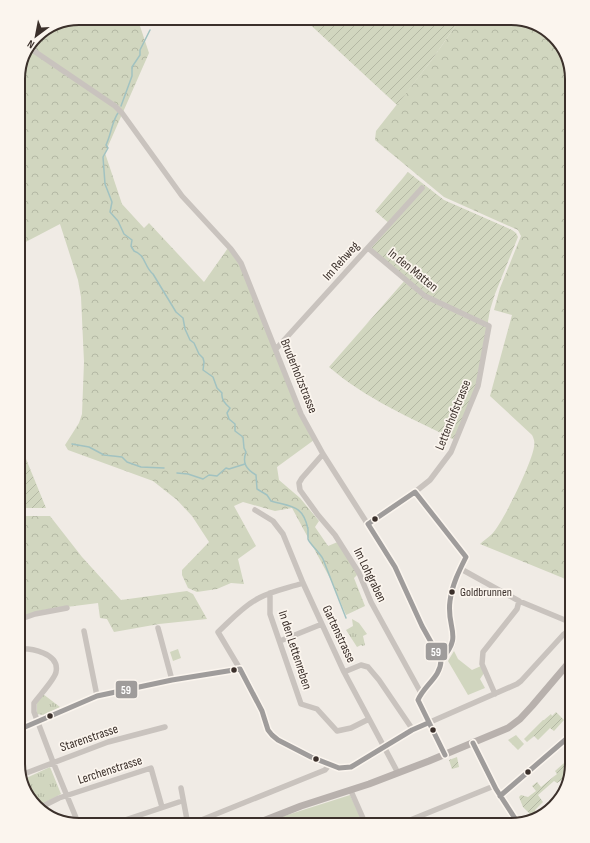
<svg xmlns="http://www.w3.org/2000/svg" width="590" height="843" font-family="'Sofia Sans Condensed',sans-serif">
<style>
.grass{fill:url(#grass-tufts)}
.forest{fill:url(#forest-crowns)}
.park{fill:#d1d6bf}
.garden{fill:url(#garden-furrows)}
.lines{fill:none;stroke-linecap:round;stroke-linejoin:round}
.stream{stroke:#a1c2c1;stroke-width:1.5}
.minor{stroke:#c9c3be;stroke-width:5.5}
.major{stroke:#b8b1ad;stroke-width:7}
.bus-1-casing{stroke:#fbf5ee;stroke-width:8}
.bus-1{stroke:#9f9c9b;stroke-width:5}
.bus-dot{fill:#3b302b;stroke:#fbf5ee;stroke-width:1.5}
.labels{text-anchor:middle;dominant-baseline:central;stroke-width:3.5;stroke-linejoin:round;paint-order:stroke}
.bus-label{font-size:12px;fill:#3b302b;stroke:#fbf5ee;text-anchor:start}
.street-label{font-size:13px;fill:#3b302b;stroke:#fbf5ee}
.rim{fill:none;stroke:#3b302b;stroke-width:2}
.line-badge{stroke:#fbf5ee;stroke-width:1.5}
.badge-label{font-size:11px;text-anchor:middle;font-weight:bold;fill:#fff}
</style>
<defs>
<pattern id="grass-tufts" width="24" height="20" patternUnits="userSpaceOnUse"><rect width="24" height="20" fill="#d1d6bf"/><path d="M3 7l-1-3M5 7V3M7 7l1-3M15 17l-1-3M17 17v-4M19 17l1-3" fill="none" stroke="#b4b8a4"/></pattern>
<pattern id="forest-crowns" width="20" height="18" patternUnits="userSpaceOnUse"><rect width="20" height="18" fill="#d1d6bf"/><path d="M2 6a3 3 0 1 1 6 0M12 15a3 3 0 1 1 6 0" fill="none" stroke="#b4b8a4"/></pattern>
<pattern id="garden-furrows" width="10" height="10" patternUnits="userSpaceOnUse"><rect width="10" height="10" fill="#d1d6bf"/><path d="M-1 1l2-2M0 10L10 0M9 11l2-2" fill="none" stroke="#b4b8a4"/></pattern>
</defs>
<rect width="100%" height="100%" fill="#f0ebe5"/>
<path class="grass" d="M352 619 359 623 367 634 363 636 365 645 363 646 361 645 357 647 346 630 353 626Z
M43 694 60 707 43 715 37 714V703Z
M516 735 524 744 518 750 508 740Z
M50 767 61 794 38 806 26 795 22 780Z"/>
<path class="forest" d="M79 18H127L140 26 149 53 105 153 122 204 144 228 149 223 204 282 228 248 244 272 314 440 277 467 279 480 300 498 319 521 315 527 328 546 340 541 359 573 354 578 365 606 346 615 332 582 292 508 275 511 243 502 234 506 256 546 238 559 244 584 231 583 217 589 197 592 188 588 182 575V570L209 542 192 516 177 500 153 481 68 450 65 445 79 423 82 414 84 362 81 297 78 280 60 224 18 246V75L39 33Z
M461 18H515L542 26 564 48 572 79V585L563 578 480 544C484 540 489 537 492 534 503 523 532 462 534 447 535 442 534 439 532 435L490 396 512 315 494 310 500 288 521 236 518 230 444 197 375 140 376 131 431 61Z
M18 516H50L82 557 121 600 187 591 193 594 207 619 159 624 114 632 107 619 100 618 98 603 43 610 18 618Z"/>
<path class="park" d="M178 649 181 658 173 661 170 652Z
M454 651 458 659 472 670 481 666 484 673 480 679 485 688 468 695 448 661Z
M350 795 364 825H263L281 817Z"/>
<path class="garden" d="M303 18H461L431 61 397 105Z
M408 172 444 200 512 230 516 233 518 237 495 294 490 310 477 384 455 440C411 418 366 399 329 367L406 279 371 248 391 225 375 211Z
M18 448 22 449 46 508H18Z
M556 712 564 720 554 731 550 728 538 740 534 736 527 742 524 739 543 720H544L551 714 552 716Z
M572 756C572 765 571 777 564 783L562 780 557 783 554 781 538 795 543 802 535 810 538 814 533 817 523 807 519 797 521 795 528 797 536 791 532 786 537 782 541 787 557 774 555 771Z
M457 757 459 767 452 769 449 760Z"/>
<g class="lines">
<path class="stream" d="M121 106 132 76V67L140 55V50L150 30
M118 113C112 121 111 135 106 145L108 148 103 157 105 184 112 202 110 212 118 221 124 234 132 240 131 246 134 251C146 255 144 267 153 274L176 312 183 318 185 329 190 340 194 343 199 354 203 358 204 362 203 370 213 377 217 388 222 393C221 399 225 404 230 408L227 413 229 419 235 424V431L243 437 244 448 246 452C242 463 246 469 256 475L257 489 267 495 271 501C292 507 303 505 308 529 308 532 308 536 308 539 309 543 320 553 323 559L346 618
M72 444 89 447 104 455 122 457 127 462 141 467 164 468
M177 473 188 474 203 479 209 475 217 476 226 468 229 469 245 464"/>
<path class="minor" d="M31 49 115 106 122 113 182 196 231 249 241 263 301 414 323 454 395 567 422 626 441 660V667L439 672 421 693 418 700 445 755
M368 248 425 296 489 326 478 386 451 452 430 480 415 492 368 524
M276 349 422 188
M323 454 302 478 299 483 300 490 318 515 335 535 359 573 371 602 421 693
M415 492 466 557C459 572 450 588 449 606 447 630 465 638 441 660
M255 510 273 521 283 534 303 583 344 672 398 773
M461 569 519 601 572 623
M303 583C288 588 272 591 259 598 243 606 230 621 218 632L240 669 262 711 268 730 272 735 278 740 311 757 339 768 351 767 412 730 517 684 521 681 563 635 572 628
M270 593V614L301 704 317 709 337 731 351 728 369 719
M18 620 35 614 67 608
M158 628 172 680
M84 631 97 696
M280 641 322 624
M18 649C31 648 60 653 56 672 55 679 39 696 34 703V712L53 762 79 825
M344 672 361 665 368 667 379 680 413 730
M495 694 482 664 483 652 517 609 519 601
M18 730 81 702 97 696 172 680 240 669
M473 743 496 789 518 823
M21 775 108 742 165 727
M181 788 188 825
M351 791 366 825
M500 796 505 793 572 734
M39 808 59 798 151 768 162 807
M110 825 179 802
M189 825 325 770 329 765
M398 825 494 786
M501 825 514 819"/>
<path class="major" d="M253 825 301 806 369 784 429 761 508 728 520 719 532 706 572 659"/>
<g class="bus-1-casing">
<path id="bus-1" d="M415 492 466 557C459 571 452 585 450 601 446 629 464 635 441 660L422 626 395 567 368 524Z
M441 660C441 677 424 685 418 700L445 755
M240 669 262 711 268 730 272 735 278 740 311 757 339 768 351 767 412 730 428 723
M18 730 97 696 172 680 240 669
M473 743 496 789 518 823
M500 796 572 734"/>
</g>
<use href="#bus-1" class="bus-1"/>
</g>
<g class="bus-dot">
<circle cx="375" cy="519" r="3.5"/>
<circle cx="452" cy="592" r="3.5"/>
<circle cx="234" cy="670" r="3.5"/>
<circle cx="50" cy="716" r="3.5"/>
<circle cx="433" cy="730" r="3.5"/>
<circle cx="316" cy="759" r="3.5"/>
<circle cx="528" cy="772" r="3.5"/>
</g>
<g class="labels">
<g class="bus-label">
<text x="460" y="592">Goldbrunnen</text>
</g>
<g class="street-label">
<text transform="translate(341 261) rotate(-48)">Im Rehweg</text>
<text transform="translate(413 270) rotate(39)">In den Matten</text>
<text transform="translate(299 376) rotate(68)">Bruderholzstrasse</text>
<text transform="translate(453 415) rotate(-68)">Lettenhofstrasse</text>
<text transform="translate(370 575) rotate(64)">Im Lohgraben</text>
<text transform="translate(339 634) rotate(65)">Gartenstrasse</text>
<text transform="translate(295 650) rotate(72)">In den Lettenreben</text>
<text transform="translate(89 738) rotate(-19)">Starenstrasse</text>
<text transform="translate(110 770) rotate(-18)">Lerchenstrasse</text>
</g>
</g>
<path d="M0 0H590V843H0ZM79 25H511A54 54 0 0 1 565 79V764A54 54 0 0 1 511 818H79A54 54 0 0 1 25 764V79A54 54 0 0 1 79 25Z" fill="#fbf5ee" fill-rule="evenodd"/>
<path class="rim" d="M79 25H511A54 54 0 0 1 565 79V764A54 54 0 0 1 511 818H79A54 54 0 0 1 25 764V79A54 54 0 0 1 79 25Z"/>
<g class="line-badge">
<rect x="425" y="642" width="23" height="19" rx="4" fill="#9f9c9b"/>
<rect x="115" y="680" width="23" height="19" rx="4" fill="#9f9c9b"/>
</g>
<g class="badge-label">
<text x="436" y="656">59</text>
<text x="126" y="694">59</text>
</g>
<g transform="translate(36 36) rotate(212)" stroke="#fbf5ee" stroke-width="3" paint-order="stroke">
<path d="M0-3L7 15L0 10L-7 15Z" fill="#3b302b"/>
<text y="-6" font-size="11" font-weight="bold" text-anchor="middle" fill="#3b302b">N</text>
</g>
</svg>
